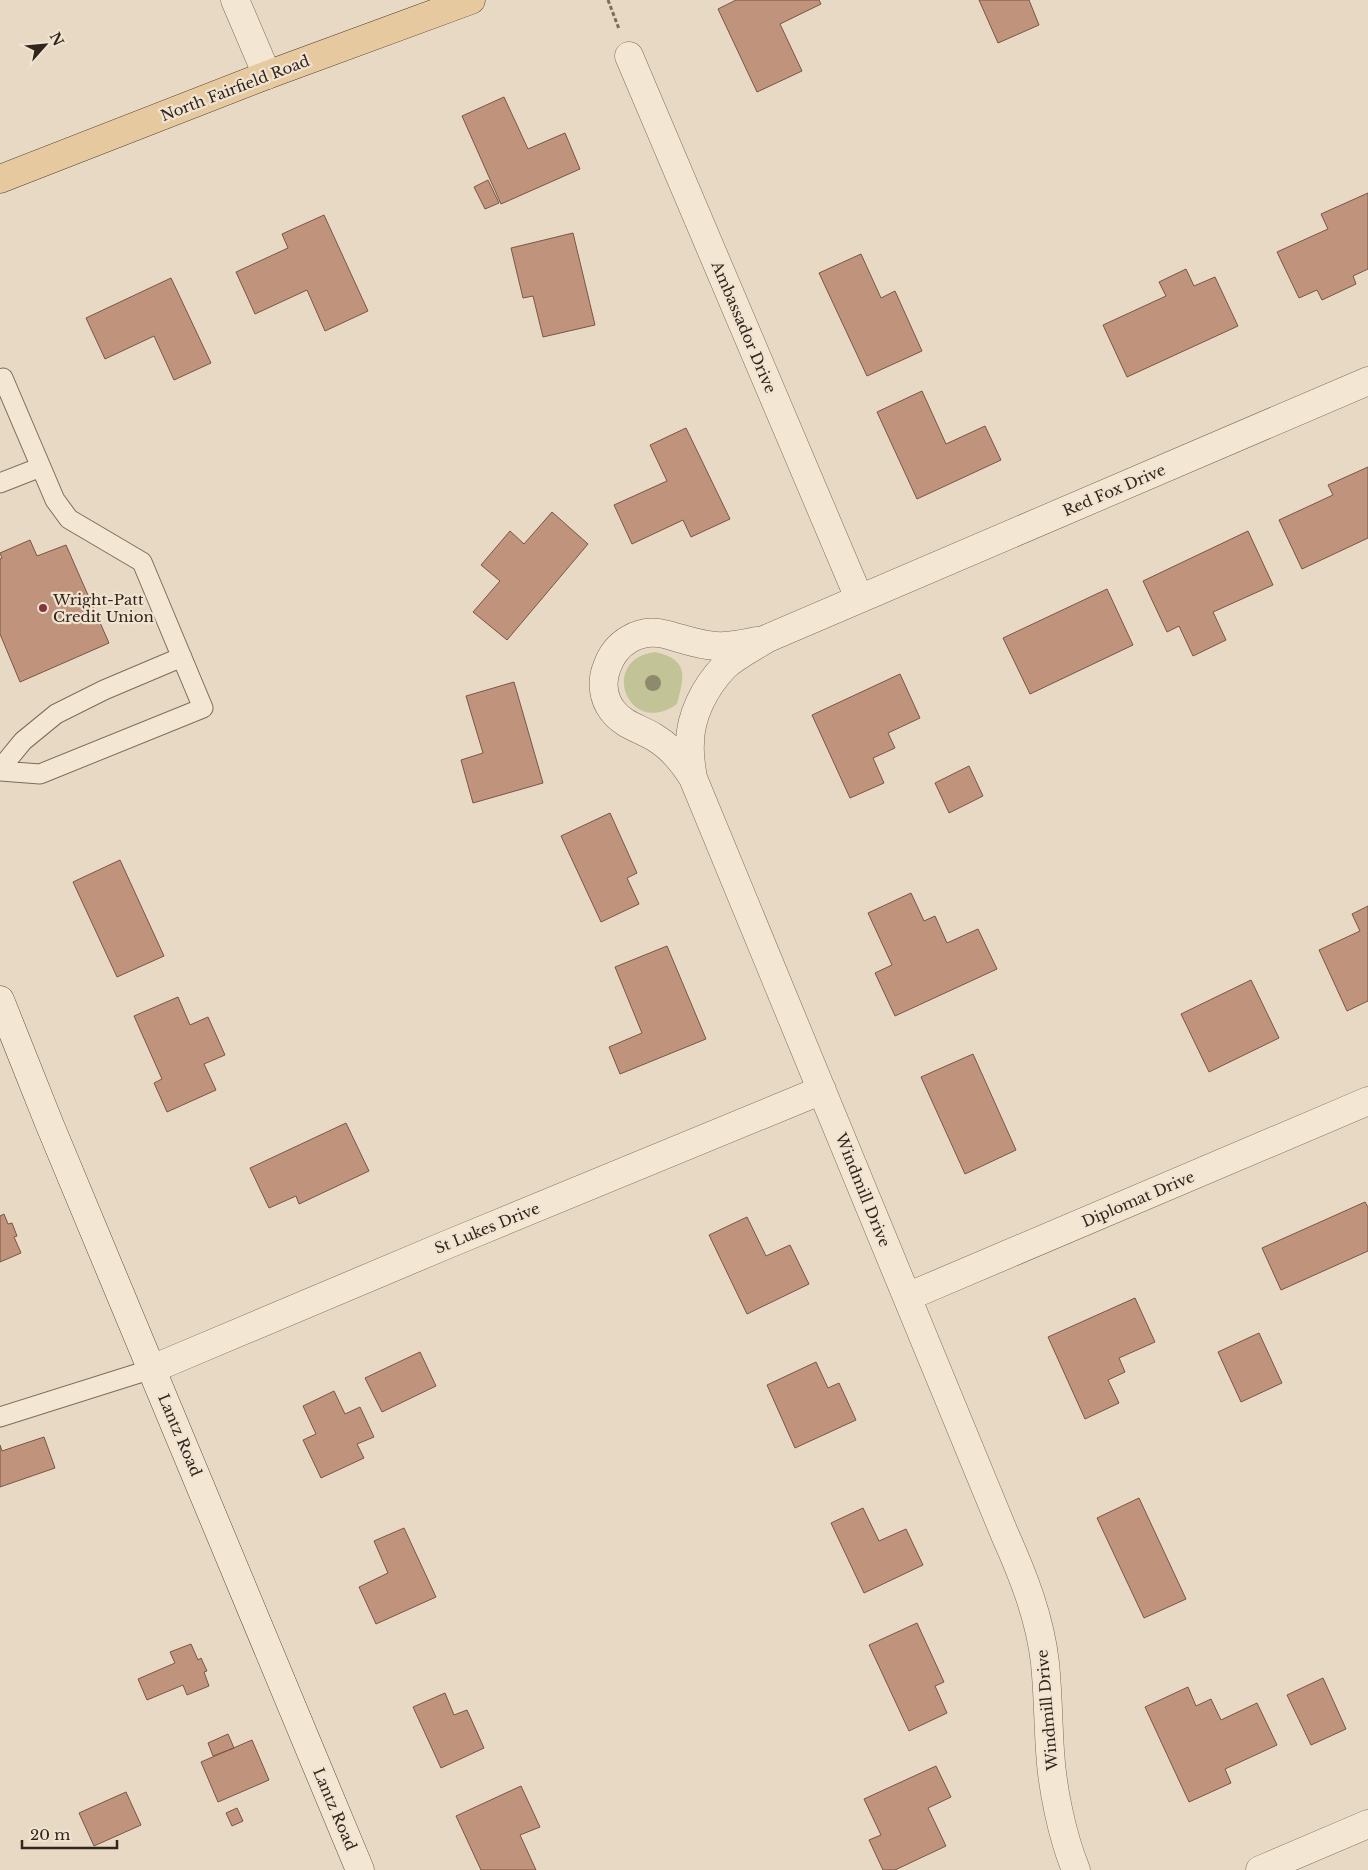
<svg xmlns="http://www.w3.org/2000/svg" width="1368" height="1870" font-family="'Libre Baskerville',serif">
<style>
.green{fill:#c3c398}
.building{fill:#c0937d;stroke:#7a5545}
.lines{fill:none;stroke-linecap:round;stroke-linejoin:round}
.lane-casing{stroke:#7f6b5c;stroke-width:21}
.street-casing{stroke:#7f6b5c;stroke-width:29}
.secondary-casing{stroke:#604d3f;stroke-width:29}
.primary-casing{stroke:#4d3a30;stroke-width:29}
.path{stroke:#7f6b5c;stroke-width:3;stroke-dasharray:4 2.5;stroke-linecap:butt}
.lane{stroke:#f3e7d4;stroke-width:19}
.street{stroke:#f3e7d4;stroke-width:28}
.secondary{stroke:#f3e7d4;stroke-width:28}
.primary{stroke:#e6c99f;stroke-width:28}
.tree{fill:#8e8a6d}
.poi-dot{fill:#85343d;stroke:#f0e4d1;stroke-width:2}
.labels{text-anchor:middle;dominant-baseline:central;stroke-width:4.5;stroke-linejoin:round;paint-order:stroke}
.street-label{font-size:15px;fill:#31251e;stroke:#f0e4d1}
.poi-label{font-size:15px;fill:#31251e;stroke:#f0e4d1;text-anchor:start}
</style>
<rect width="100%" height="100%" fill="#e7d9c3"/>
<path class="green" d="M655 652C690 659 684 678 677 704 628 739 598 659 655 652Z"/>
<path class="building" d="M736 0H819L821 4 780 24 802 71 757 92 718 9Z
M979 0H1029L1039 25 998 43Z
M504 97 528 149 565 133 580 169 501 204 462 116Z
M488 180 499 203 485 209 474 187Z
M1368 193V269L1353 276 1356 284 1322 300 1317 290 1299 298 1277 252 1328 229 1321 214Z
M324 215 368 311 325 331 307 290 255 314 236 272 288 248 282 234Z
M573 233 595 325 543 337 533 296 523 298 511 248Z
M861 254 881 298 895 291 922 351 867 376 819 273Z
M1186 269 1194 286 1215 277 1238 326 1127 377 1103 325 1166 296 1159 282Z
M171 278 211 363 174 380 154 336 105 359 86 318Z
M922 391 946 444 985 426 1001 460 917 499 877 412Z
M686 428 730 519 691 537 683 520 632 544 614 505 667 481 650 445Z
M1368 467V538L1302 569 1279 520 1333 495 1328 485Z
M552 512 588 544 507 640 473 612 500 581 481 565 510 531 524 544Z
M1248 531 1273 585 1213 612 1226 640 1193 656 1179 626 1167 632 1143 581Z
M30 540 37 556 66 545 109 643 20 682 0 634V559L2 558 0 553Z
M1107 589 1133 645 1030 694 1003 638Z
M900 674 920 718 888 733 895 748 873 758 884 783 850 798 812 715Z
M514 682 543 783 473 803 461 760 483 753 466 696Z
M969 766 983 796 949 813 935 783Z
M610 813 637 873 627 878 639 904 601 922 561 836Z
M120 860 164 956 117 977 73 882Z
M911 893 924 921 935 916 947 943 978 929 997 969 895 1016 875 973 892 965 868 913Z
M1368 906V1001L1347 1011 1319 950 1360 931 1352 914Z
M667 946 706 1039 620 1074 609 1047 642 1033 615 967Z
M1251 980 1279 1038 1209 1072 1181 1014Z
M178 997 190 1025 208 1017 225 1055 204 1064 216 1090 167 1112 154 1083 162 1079 134 1016Z
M973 1054 1016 1150 965 1174 921 1077Z
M346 1123 369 1171 299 1204 296 1196 269 1208 250 1168Z
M1365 1202 1368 1207V1251L1281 1290 1262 1248Z
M4 1214 8 1224 12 1223 17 1236 14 1237 21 1253 0 1262V1216Z
M747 1217 766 1256 790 1245 809 1284 747 1314 709 1235Z
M1135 1298 1155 1342 1119 1358 1125 1372 1108 1380 1119 1403 1085 1419 1048 1337Z
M1259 1333 1282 1383 1241 1402 1218 1352Z
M420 1352 436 1386 382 1412 365 1378Z
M816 1362 828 1388 839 1383 856 1420 795 1448 767 1385Z
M334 1391 345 1414 360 1407 374 1437 357 1444 364 1458 321 1478 303 1440 316 1434 303 1406Z
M44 1437 55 1468 0 1487V1445L2 1451Z
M1139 1498 1186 1599 1144 1618 1097 1518Z
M863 1508 879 1541 906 1529 923 1565 864 1593 831 1523Z
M404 1528 436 1597 376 1624 359 1587 388 1573 374 1541Z
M917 1623 944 1682 935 1686 947 1713 909 1731 869 1645Z
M191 1644 198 1660 201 1658 207 1671 204 1672 209 1686 187 1695 183 1685 147 1700 138 1679 175 1663 170 1652Z
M1323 1678 1346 1729 1311 1745 1287 1695Z
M1188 1687 1196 1706 1211 1699 1221 1720 1257 1703 1277 1745 1225 1769 1231 1783 1189 1802 1145 1707Z
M445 1693 454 1715 467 1710 484 1748 441 1768 413 1707Z
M228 1734 234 1748 213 1756 208 1743Z
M252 1740 269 1780 218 1802 201 1762Z
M936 1766 951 1797 928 1808 946 1846 895 1870H883L869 1840 881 1835 864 1799Z
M521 1786 540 1827 520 1835 536 1870H481L456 1816Z
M126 1792 141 1825 94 1846 79 1813Z
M237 1808 243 1821 232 1826 226 1813Z"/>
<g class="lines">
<g class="lane-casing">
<path id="lane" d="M0 379 3 378 55 500 69 519 142 562 203 708 40 774 0 771
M0 483 41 467
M0 769 23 741 56 714 104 690 182 657
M0 1417 152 1369"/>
</g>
<g class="street-casing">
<path id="street" d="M235 0 267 75
M629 56 859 598
M693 778C682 760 671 747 654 737 639 728 623 725 612 710 603 698 601 681 607 667 615 643 639 628 664 634 681 638 697 645 716 646 730 647 744 644 757 641
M907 1297 1368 1101
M152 1369 446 1245 822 1090
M1076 1870C1062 1836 1052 1787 1050 1751 1048 1721 1048 1692 1045 1663 1040 1618 1023 1575 1005 1535L693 778C691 766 689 755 690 743 690 716 705 687 724 667 735 656 752 648 766 639L1368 381
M1260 1870 1368 1824"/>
</g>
<g class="secondary-casing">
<path id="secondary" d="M0 1000 49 1123 360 1870"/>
</g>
<g class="primary-casing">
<path id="primary" d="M0 179 267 75 471 0"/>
</g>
<path class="path" d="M608 0 619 29"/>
<use href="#lane" class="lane"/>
<use href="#street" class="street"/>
<use href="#secondary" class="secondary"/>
<use href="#primary" class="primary"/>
</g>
<circle class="tree" cx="653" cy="683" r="8"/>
<circle class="poi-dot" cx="43" cy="608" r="5"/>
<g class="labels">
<g class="street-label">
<text transform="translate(235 88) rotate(-21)">North Fairfield Road</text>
<text transform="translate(744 327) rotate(67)">Ambassador Drive</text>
<text transform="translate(1114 490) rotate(-23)">Red Fox Drive</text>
<text transform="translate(863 1190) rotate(68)">Windmill Drive</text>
<text transform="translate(1138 1199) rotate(-23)">Diplomat Drive</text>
<text transform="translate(487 1228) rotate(-22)">St Lukes Drive</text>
<text transform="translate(180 1435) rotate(67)">Lantz Road</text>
<text transform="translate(1047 1710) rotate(-95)">Windmill Drive</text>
<text transform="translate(335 1809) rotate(67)">Lantz Road</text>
</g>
<g class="poi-label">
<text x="53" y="599">Wright-Patt<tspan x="53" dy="17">Credit Union</tspan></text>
</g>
</g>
<g transform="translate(45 45) rotate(63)" stroke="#f0e4d1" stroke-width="4" paint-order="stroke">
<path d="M0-4L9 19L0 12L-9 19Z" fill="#31251e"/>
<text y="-8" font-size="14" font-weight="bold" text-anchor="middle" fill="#31251e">N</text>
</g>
<path d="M22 1840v8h95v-8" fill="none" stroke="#31251e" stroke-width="2.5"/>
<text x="30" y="1840" font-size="15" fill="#31251e" stroke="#f0e4d1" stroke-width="4" paint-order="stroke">20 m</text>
</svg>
